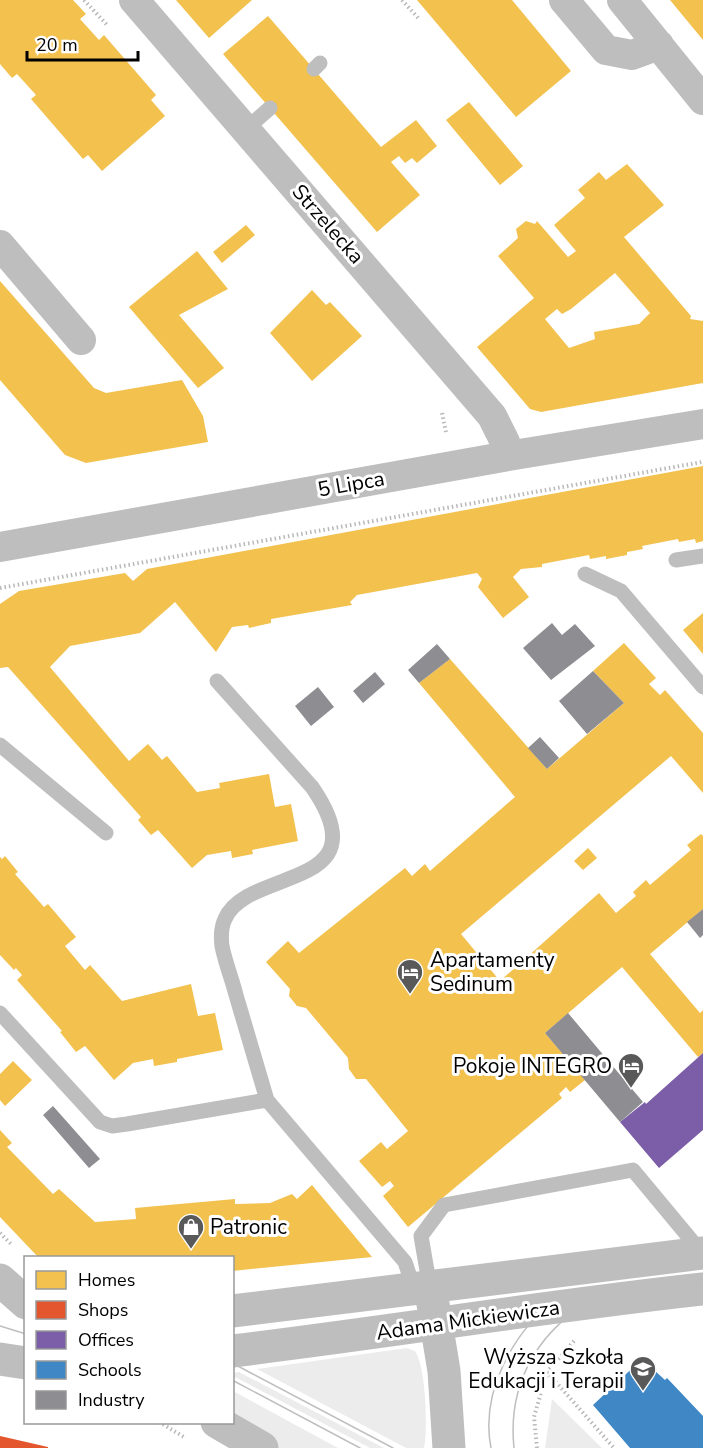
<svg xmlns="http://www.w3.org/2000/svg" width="703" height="1448" font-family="'Nunito Sans',sans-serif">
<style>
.green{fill:#ececec}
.homes{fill:#f2c14e;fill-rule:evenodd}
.shops{fill:#e4572e}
.offices{fill:#7b5ea7}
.schools{fill:#3f88c5}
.industry{fill:#8d8d92}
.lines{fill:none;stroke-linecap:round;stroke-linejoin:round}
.path{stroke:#b9b9b9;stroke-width:4;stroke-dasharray:1.5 3;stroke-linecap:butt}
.service{stroke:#bebebe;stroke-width:15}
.minor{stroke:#bebebe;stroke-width:30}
.tertiary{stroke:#bebebe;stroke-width:33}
.tram{stroke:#bebebe;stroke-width:1.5}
.labels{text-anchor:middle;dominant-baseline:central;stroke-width:6;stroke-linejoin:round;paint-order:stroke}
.street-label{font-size:21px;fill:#000;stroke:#fff}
.poi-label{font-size:21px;fill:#000;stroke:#fff;text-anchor:start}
</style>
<rect width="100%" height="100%" fill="#fff"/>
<path class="green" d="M407 1348 415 1351C426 1367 428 1429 424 1448H406L257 1369Z
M239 1372 384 1448H370L233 1376V1373Z
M233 1391 338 1448H278L232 1422Z
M552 1399 602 1448H545Z"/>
<path class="homes" d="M0 0H73L86 14 80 19 99 40 104 35 156 95 151 100 165 116 102 171 88 155 83 159 31 99 36 95 17 74 12 78 0 64Z
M176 0H252L209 38Z
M417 0H512L571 71 516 117Z
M670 0H703V40Z
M268 16 381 147 416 120 437 146 417 163 412 158 405 163 399 156 391 162 420 195 377 232 223 54Z
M469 102 523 166 500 185 446 120Z
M627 164 664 205 624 237 691 316 690 319 703 321V383L541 412 530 409 477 347 534 298 498 256 518 238 516 229 526 221 535 224 537 221 568 257 576 251 554 225 585 198 578 190 599 172 606 180ZM615 273 650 313 639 324 594 332 595 339 569 348 545 319 557 309 562 314 571 309Z
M246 225 255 235 222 263 213 252Z
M197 251 228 289 179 315 224 368 198 388 129 307Z
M0 281 94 388 106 393 182 380 203 416 208 442 86 463 65 455 0 380Z
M312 290 326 305 330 302 362 336 312 381 270 333Z
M703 466V541L696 543 695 539 679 542 678 539 642 546 643 549 627 552V555L606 559V556L590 559 589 555 542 564V567L521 569 513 577 529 597 503 618 478 587 482 579 477 573 357 595 350 602 352 605 271 619V623L249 628 248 625 232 627 216 652 175 602 140 633 70 646 50 667 129 761 148 744 162 760 167 756 197 792 220 788 219 783 269 774 275 807 291 804 298 841 252 850 253 854 232 858 231 851 207 855 192 868 158 830 151 835 138 820 141 817 8 667 0 668V604L19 591 125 573 133 581 147 569Z
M703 613V654L683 630Z
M624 643 656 678 649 684 660 695 665 690 703 733V793L671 756 461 934 500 981 599 893 616 913 636 896 633 892 646 880 650 885 691 850 687 845 701 834 703 836V909L650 954 700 1013 703 1010V1053L698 1057 622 967 545 1033 585 1080 570 1092 566 1087 559 1094 562 1098 408 1227 383 1196 394 1186 390 1181 382 1187 359 1161 381 1142 387 1149 408 1131 366 1079H356L349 1069 348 1058 306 1008 297 1006 289 996 290 989 266 962 288 941 299 953 405 868 412 876 425 864 430 871 515 797 419 683 450 659 547 769 624 703 593 671Z
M588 848 597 858 583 870 574 861Z
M5 856 18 872 15 874 44 907 48 904 76 937 65 946 85 970 90 965 122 1001 191 984 198 1016 215 1013 223 1050 177 1059V1062L154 1066 153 1059 133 1063 114 1080 85 1046 76 1052 60 1032 62 1031 17 980 22 975 16 968 14 970 0 955V857L2 859Z
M13 1061 32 1080 5 1106 0 1100V1074Z
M0 1130 12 1143 7 1147 53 1194 59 1189 95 1222 136 1219 135 1208 235 1199V1204L270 1203 292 1194 297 1199 312 1185 372 1257 232 1271V1258H39L0 1217Z"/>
<path class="shops" d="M0 1436 48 1447V1448H0Z"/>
<path class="offices" d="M703 1053V1130L659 1168 620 1122 645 1102 646 1104Z"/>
<path class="schools" d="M642 1359 665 1380 667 1378 703 1416V1448H630L593 1405Z"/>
<path class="industry" d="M552 623 562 635 575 624 595 646 551 680 523 648Z
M437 644 450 659 419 683 408 670Z
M593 671 624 703 587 734 559 701Z
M375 672 385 684 363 703 353 691Z
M318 687 334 707 311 726 295 706Z
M540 737 559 758 547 769 528 748Z
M703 909V935L700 938 687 922Z
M568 1013 643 1102 620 1122 545 1033Z
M53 1106 100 1159 89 1168 43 1115Z"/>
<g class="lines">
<path class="path" d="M84 0 108 26
M402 0 419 19
M442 413 446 432
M0 588 702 462
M0 1233 12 1245
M574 1341 547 1372 614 1448
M159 1422 184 1437
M537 1448 534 1417 547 1372"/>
<path class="service" d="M314 69 320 63
M246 129 270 108
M676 560 703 556
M585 574 621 591 703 687
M217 681 312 787C384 891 247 867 225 919 221 927 221 938 222 946 225 962 232 979 236 995 246 1030 257 1065 267 1100
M0 745 106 833
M0 1013 100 1122 112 1126 127 1124 267 1100 405 1262 414 1289
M430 1288 421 1236 444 1205 633 1170 702 1253"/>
<path class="minor" d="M134 0 492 416 505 442 508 456
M564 0 606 50 632 55 659 45
M622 0 703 100
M0 245 81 340
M0 547 508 456 703 424"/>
<path class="tertiary" d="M0 1280 26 1303
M433 1304 444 1371 449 1448
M232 1311 703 1253
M232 1351C390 1332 546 1306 703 1289
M0 1359 26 1363
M217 1422 262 1448"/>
<path class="tram" d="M232 1322 703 1265
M0 1326 26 1334
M232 1338 703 1280
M0 1348 26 1354
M232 1363 393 1448
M232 1380 360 1448
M491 1448C480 1392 513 1332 557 1298
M514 1448C507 1381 541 1324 602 1296"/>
</g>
<defs>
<g id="hotel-pin" transform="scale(1.35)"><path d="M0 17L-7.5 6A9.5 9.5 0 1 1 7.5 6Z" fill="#595959" stroke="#fff"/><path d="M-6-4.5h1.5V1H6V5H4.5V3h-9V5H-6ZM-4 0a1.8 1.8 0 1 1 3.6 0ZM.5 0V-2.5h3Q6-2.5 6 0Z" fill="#fff"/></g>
<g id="shop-pin" transform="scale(1.35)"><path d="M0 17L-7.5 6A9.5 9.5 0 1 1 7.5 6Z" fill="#595959" stroke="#fff"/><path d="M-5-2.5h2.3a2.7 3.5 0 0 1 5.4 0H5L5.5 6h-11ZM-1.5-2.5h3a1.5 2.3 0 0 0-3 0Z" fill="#fff"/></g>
<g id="university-pin" transform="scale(1.35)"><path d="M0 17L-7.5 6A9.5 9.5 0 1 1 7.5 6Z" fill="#595959" stroke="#fff"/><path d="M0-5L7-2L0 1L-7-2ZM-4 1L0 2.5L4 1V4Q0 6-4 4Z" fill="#fff"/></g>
</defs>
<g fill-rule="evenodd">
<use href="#hotel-pin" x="410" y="972"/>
<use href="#hotel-pin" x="631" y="1066"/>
<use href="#shop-pin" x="191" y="1227"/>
<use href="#university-pin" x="643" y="1369"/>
</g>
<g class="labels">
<g class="street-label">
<text transform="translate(328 224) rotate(49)">Strzelecka</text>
<text transform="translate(351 484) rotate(-10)">5 Lipca</text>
<text transform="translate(468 1320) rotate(-8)">Adama Mickiewicza</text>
</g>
<g class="poi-label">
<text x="430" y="960">Apartamenty<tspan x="430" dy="24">Sedinum</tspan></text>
<text x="612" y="1066" text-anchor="end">Pokoje INTEGRO</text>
<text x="210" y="1227">Patronic</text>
<text x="624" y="1357" text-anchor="end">Wyższa Szkoła<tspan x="624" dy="24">Edukacji i Terapii</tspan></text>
</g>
</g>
<rect x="24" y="1256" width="210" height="168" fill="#ffffff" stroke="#999999" stroke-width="1.5"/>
<rect x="36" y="1271" width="30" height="18" fill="#f2c14e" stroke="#999999" stroke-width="1.5"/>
<text x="78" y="1286" font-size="18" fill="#000000">Homes</text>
<rect x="36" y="1301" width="30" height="18" fill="#e4572e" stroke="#999999" stroke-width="1.5"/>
<text x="78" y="1316" font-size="18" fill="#000000">Shops</text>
<rect x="36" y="1331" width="30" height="18" fill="#7b5ea7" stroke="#999999" stroke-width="1.5"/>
<text x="78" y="1346" font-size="18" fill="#000000">Offices</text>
<rect x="36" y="1361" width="30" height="18" fill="#3f88c5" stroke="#999999" stroke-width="1.5"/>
<text x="78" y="1376" font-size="18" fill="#000000">Schools</text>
<rect x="36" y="1391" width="30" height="18" fill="#8d8d92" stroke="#999999" stroke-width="1.5"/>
<text x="78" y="1406" font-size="18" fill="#000000">Industry</text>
<path d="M27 51v9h111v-9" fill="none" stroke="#000000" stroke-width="3"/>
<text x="36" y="51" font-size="18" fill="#000000" stroke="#ffffff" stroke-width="4.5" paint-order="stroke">20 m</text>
</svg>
